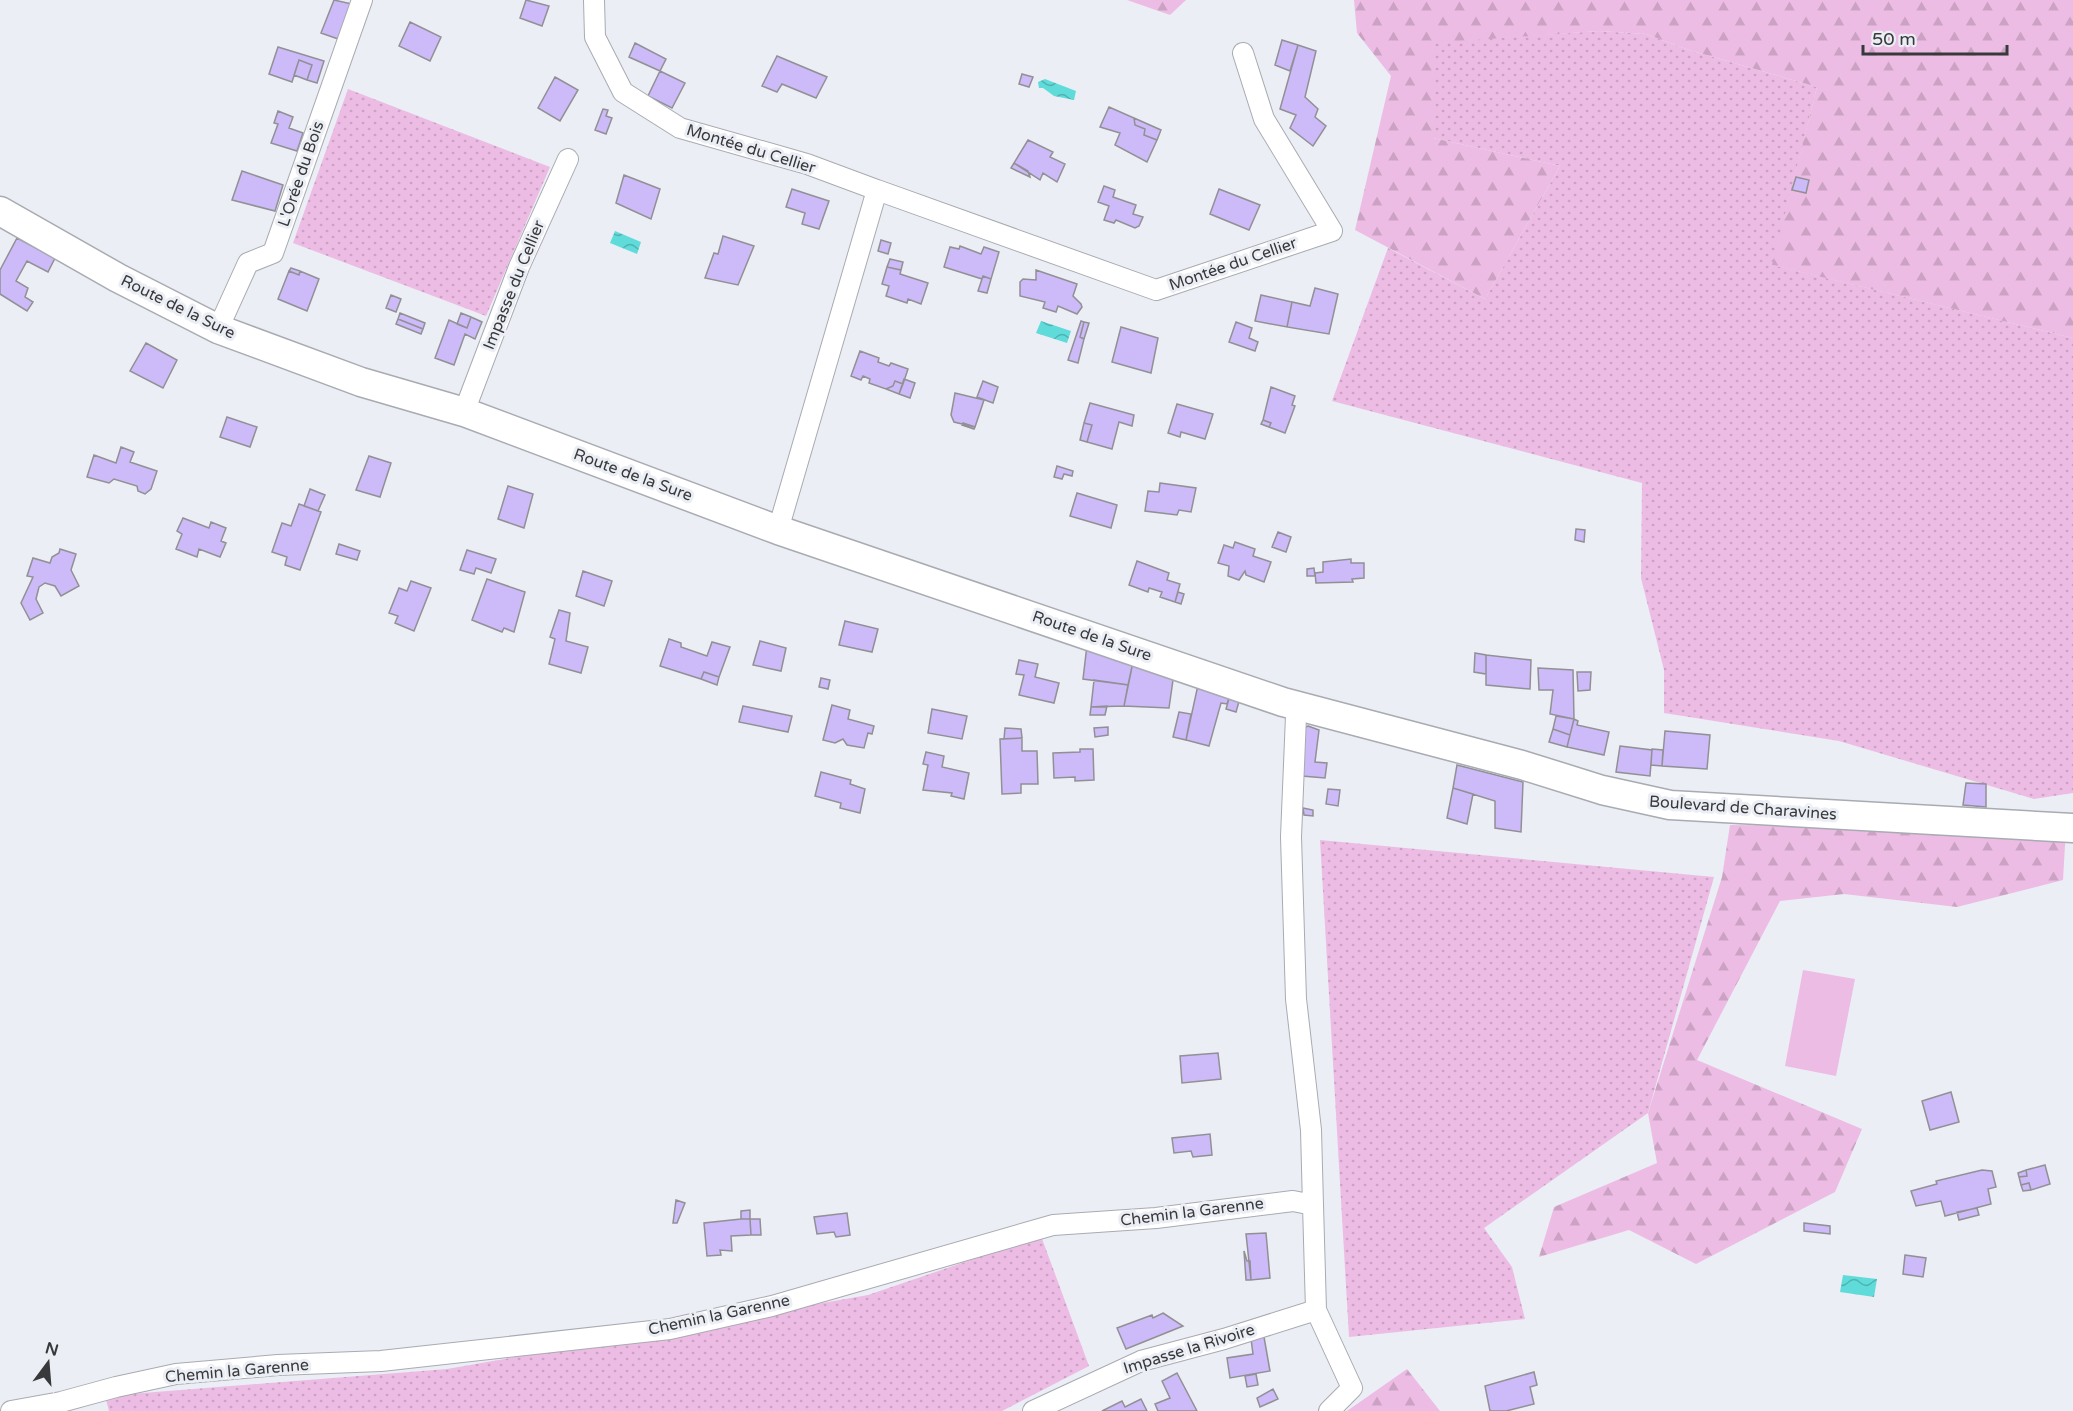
<svg xmlns="http://www.w3.org/2000/svg" width="2073" height="1411" font-family="'Varela Round',sans-serif">
<style>
.grass{fill:url(#grass-dots)}
.forest{fill:url(#forest-firs)}
.green{fill:#edbce4}
.water{fill:url(#water-waves)}
.building{fill:#cdbaf9;stroke:#919095;stroke-width:1.5}
.lines{fill:none;stroke-linecap:round;stroke-linejoin:round}
.street-casing{stroke:#a8abb1;stroke-width:22}
.secondary-casing{stroke:#a8abb1;stroke-width:31}
.street{stroke:#fff;stroke-width:20}
.secondary{stroke:#fff;stroke-width:28}
.labels{text-anchor:middle;dominant-baseline:central;stroke-width:6;stroke-linejoin:round;paint-order:stroke}
.street-label{font-size:16px;fill:#38393b;stroke:#ebeef4}
</style>
<defs>
<pattern id="grass-dots" width="8" height="8" patternUnits="userSpaceOnUse" patternTransform="scale(1.5)"><rect width="8" height="8" fill="#edbce4"/><path d="M2 2h.1M6 6h.1" fill="none" stroke="#cca2c4" stroke-width="1.8" stroke-linecap="round"/></pattern>
<pattern id="forest-firs" width="22" height="20" patternUnits="userSpaceOnUse" patternTransform="scale(1.5)"><rect width="22" height="20" fill="#edbce4"/><path d="M5 1l3.5 6h-7zM16 11l3.5 6h-7z" fill="#cca2c4"/></pattern>
<pattern id="water-waves" width="16" height="10" patternUnits="userSpaceOnUse" patternTransform="scale(1.5)"><rect width="16" height="10" fill="#5fdcda"/><path d="M0 5q4-4 8 0t8 0" fill="none" stroke="#4fb3b2"/></pattern>
</defs>
<rect width="100%" height="100%" fill="#ebeef4"/>
<path class="grass" d="M1599 31 1646 34 1689 50 1817 87 1773 265 2073 338V793L2034 799 1839 741 1664 713V670L1641 578 1642 483 1332 401 1388 248 1485 299 1560 166 1433 138V42Z
M348 89 550 167 486 316 293 243Z
M1320 840 1714 877 1648 1113 1484 1228 1512 1267 1525 1319 1349 1337Z
M1041 1236 1089 1366 1002 1411H109L105 1396 447 1369 868 1295Z"/>
<path class="forest" d="M1127 0H1186L1170 15Z
M1354 0H2073V338L1772 265 1817 87 1689 50 1646 34 1599 31 1433 43V138L1560 166 1485 299 1355 230 1391 76 1357 33Z
M1730 825 2066 828 2063 880 1957 907 1844 894 1780 901 1697 1060 1862 1129 1835 1192 1696 1264 1629 1230 1539 1257 1554 1207 1657 1163 1648 1113 1722 877Z
M1407 1369 1440 1411H1347Z"/>
<path class="green" d="M1803 970 1855 979 1836 1076 1785 1066Z"/>
<path class="water" d="M1045 79 1076 91 1074 100 1054 96 1043 88H1039L1038 82Z
M615 231 641 242 637 254 610 243Z
M1041 321 1071 331 1067 343 1036 333Z
M1843 1275 1877 1279 1874 1297 1840 1292Z"/>
<path class="building" d="M334 0 352 4 341 40 321 33Z
M526 0 549 6 542 26 520 18Z
M410 22 441 37 430 61 399 46Z
M1282 40 1298 45 1290 71 1275 65Z
M635 43 666 59 660 71 629 57Z
M1298 45 1316 51 1305 97 1318 109 1315 117 1326 126 1313 146 1290 128 1296 115 1280 109Z
M278 47 324 61 317 83 307 80 312 65 299 60 292 82 269 74Z
M777 56 827 77 816 98 782 84 777 92 762 86Z
M299 60 312 65 307 80 294 75Z
M660 71 685 83 672 108 648 96Z
M1022 74 1033 77 1029 87 1019 84Z
M555 77 578 90 560 121 538 108Z
M1109 107 1134 118 1135 125 1145 129 1144 135 1157 140 1147 162 1115 145 1120 133 1100 127Z
M603 109 608 110 606 116 612 118 606 134 595 130Z
M278 111 293 117 289 128 303 133 297 151 271 143 278 124 274 123Z
M1134 118 1161 130 1157 140 1144 135 1145 129 1135 125Z
M1028 140 1053 152 1050 157 1065 164 1057 182 1043 173 1040 180 1014 163Z
M1014 163 1028 171 1030 177 1011 168Z
M242 171 283 185 275 211 232 200Z
M624 175 660 189 651 219 616 203Z
M1796 177 1809 180 1806 193 1792 190Z
M1104 186 1115 190 1113 197 1136 205 1133 214 1143 217 1139 226 1135 228 1116 220 1114 223 1104 220 1109 206 1098 202Z
M792 189 829 201 819 229 802 224 805 213 786 207Z
M1219 189 1260 205 1249 230 1210 214Z
M723 236 754 246 738 285 705 278 714 253 718 254Z
M17 238 55 258 48 272 27 261 16 281 28 288 25 297 33 302 27 311 0 294V270Z
M881 240 891 243 888 254 878 251Z
M960 246 981 254 984 247 999 252 991 279 983 276 982 279 944 267 950 247 959 249Z
M890 259 903 262 901 270 887 267Z
M887 267 901 270 900 274 928 283 921 304 908 299 907 303 886 296 889 286 882 284Z
M291 268 300 271 299 275 289 271Z
M1036 270 1077 284 1073 296 1081 304 1082 307 1077 314 1058 306 1056 312 1043 308 1045 302 1020 296V282L1023 279 1036 280Z
M289 271 299 275 300 271 319 279 307 311 278 299Z
M983 276 991 279 987 293 978 291Z
M1315 288 1338 294 1329 334 1287 327 1292 302 1310 306Z
M391 295 401 299 396 312 386 308Z
M1261 295 1292 302 1287 327 1255 321Z
M400 313 425 323 423 329 398 319Z
M461 313 471 317 467 328 457 324Z
M471 317 482 322 475 339 465 334 454 365 435 358 449 320 467 328Z
M398 319 423 329 421 334 396 324Z
M1081 321 1084 322 1080 337 1084 339 1078 363 1068 360Z
M1084 322 1089 323 1084 339 1080 337Z
M1236 322 1252 328 1249 338 1258 342 1255 351 1229 342Z
M1121 327 1158 338 1151 373 1112 362Z
M146 343 177 360 163 388 130 371Z
M860 351 879 358 878 362 889 366 891 363 908 369 903 384 895 381 893 386 886 389 869 383 870 379 863 376 861 380 851 376Z
M904 379 915 383 910 398 899 394Z
M895 381 903 384 899 394 886 389 893 386Z
M983 381 998 387 993 403 977 397Z
M1271 387 1295 396 1292 405 1295 406 1285 433 1269 427 1271 423 1263 420Z
M955 393 984 400 975 427 954 422 951 415Z
M1090 403 1134 415 1132 426 1119 422 1112 449 1087 442 1092 425 1084 423Z
M1177 404 1213 414 1205 439 1181 432 1180 437 1168 433Z
M227 417 257 427 250 447 220 437Z
M1263 420 1271 423 1269 427 1261 424Z
M963 423 975 427 974 429 962 425Z
M1084 423 1092 425 1087 442 1080 440Z
M121 447 134 452 130 462 157 471 151 489 145 494 138 491 137 486 114 479 109 483 87 477 94 455 116 463Z
M369 456 391 463 380 497 356 490Z
M1057 466 1073 471 1072 476 1064 474 1062 479 1054 477Z
M1160 483 1196 488 1191 512 1179 510 1177 515 1145 511 1148 491 1159 492Z
M508 486 533 494 524 528 498 519Z
M310 489 325 495 318 511 304 506Z
M1077 493 1117 505 1111 528 1070 516Z
M299 504 321 512 300 570 285 565 287 557 272 552 282 523 291 526Z
M183 518 209 528 211 522 226 528 221 541 226 543 220 557 199 549 197 557 176 549 182 534 177 531Z
M1576 529 1585 530 1584 542 1575 540Z
M1278 532 1291 537 1286 552 1272 547Z
M1235 542 1255 549 1253 556 1271 562 1264 582 1246 575 1245 571 1239 580 1228 576 1229 566 1218 563 1224 545 1233 548Z
M339 544 360 551 357 560 336 554Z
M60 549 76 554 71 570 79 586 61 596 55 586 45 583 39 587 36 599 43 613 30 620 21 603 33 577 27 576 33 558 50 563 52 557 59 553Z
M467 550 496 559 491 573 476 568 474 574 460 570Z
M1351 559V563H1364V578L1352 579 1353 582 1316 583 1315 573 1323 572V562Z
M1137 561 1169 573 1167 580 1180 584 1175 602 1160 597 1162 592 1149 588 1148 592 1129 585Z
M1314 568 1315 576H1307V569Z
M583 571 612 581 604 606 576 596Z
M487 579 525 592 514 632 504 628 502 632 472 620Z
M411 581 431 588 414 631 395 623 398 616 389 613 399 588 407 591Z
M1178 592 1184 594 1181 604 1175 602Z
M559 610 570 613 566 641 588 647 581 673 549 664 555 639 550 637Z
M845 621 878 629 872 652 839 645Z
M669 639 681 643V647L707 656 712 642 730 647 719 677 704 672 701 679 660 666Z
M760 641 786 648 781 671 753 665Z
M1087 645 1133 662 1128 685 1083 679Z
M1475 653 1486 655V674L1474 672Z
M1486 655 1531 660 1530 689 1486 685Z
M1019 660 1038 664 1035 677 1059 683 1054 703 1019 695 1024 675 1016 674Z
M1133 662 1174 673 1169 708 1124 706Z
M1538 668 1573 670 1574 719 1550 714 1553 690H1539Z
M704 672 719 677 717 685 701 679Z
M1577 672H1591L1590 690 1578 691Z
M821 678 830 680 828 689 819 687Z
M1094 680 1128 685 1124 706 1091 707Z
M1198 685 1230 695 1227 704 1221 703 1209 746 1186 740Z
M1230 695 1240 698 1236 712 1226 709Z
M832 705 850 710 848 719 874 726 872 734 868 733 864 748 847 745 843 739 835 743 823 740Z
M743 706 792 716 788 732 739 722Z
M1107 706 1105 715H1090L1091 707Z
M932 709 967 716 962 739 928 733Z
M1179 712 1191 714 1186 740 1173 737Z
M1556 716 1574 719 1570 735 1553 729Z
M1574 719 1578 721 1577 725 1609 732 1604 755 1567 747Z
M1308 726 1319 730 1315 762 1327 763 1325 778 1302 776 1299 730Z
M1108 727V735L1095 737 1094 728Z
M1005 728 1021 729 1022 738 1004 739Z
M1553 729 1570 735 1567 747 1549 742Z
M1665 731 1710 735 1707 769 1662 766Z
M1022 738V751H1037L1038 784H1021V793L1002 794 1000 739Z
M1620 746 1652 750 1650 776 1616 772Z
M1080 749H1093L1094 780 1075 781V777L1054 778 1053 753 1080 752Z
M1652 749 1663 750 1662 766 1651 765Z
M926 752 944 756 942 767 969 773 964 799 951 796 952 793 923 790 928 765 923 764Z
M1457 765 1523 782 1521 832 1495 828V801L1453 788Z
M821 772 851 780 850 784 865 789 860 813 840 808 841 803 815 796Z
M1966 783 1986 784V807L1963 805Z
M1453 788 1473 794 1467 824 1447 818Z
M1328 789 1340 790 1338 806 1326 804Z
M1303 808 1313 810V816L1304 815Z
M1218 1053 1221 1079 1182 1083 1180 1056Z
M1951 1092 1959 1122 1930 1130 1922 1101Z
M1210 1134 1212 1155 1193 1157 1191 1151 1174 1153 1172 1138Z
M2045 1165 2050 1184 2031 1190 2029 1183 2021 1185 2019 1177 2027 1176 2026 1170Z
M1982 1170 1992 1171 1996 1187 1988 1189 1991 1204 1945 1216 1941 1201 1916 1206 1911 1191 1937 1184 1936 1181Z
M2026 1170 2027 1176 2019 1177 2018 1173Z
M2029 1183 2031 1190 2023 1191 2021 1185Z
M676 1200 685 1203 677 1223H673Z
M1977 1208 1979 1215 1959 1220 1957 1212Z
M750 1210V1219H741V1211Z
M847 1213 850 1235 836 1237 834 1232 817 1234 814 1217Z
M741 1219H750L751 1235 731 1236 732 1251 720 1250 721 1255 707 1256 704 1223Z
M750 1219H760L761 1235H751Z
M1804 1223 1830 1226V1234L1804 1231Z
M1266 1233 1270 1278 1251 1280 1246 1234Z
M1244 1251 1247 1261H1250L1251 1280H1246Z
M1905 1255 1926 1258 1923 1277 1903 1274Z
M1163 1313 1183 1326 1126 1349 1117 1328 1152 1315 1153 1318Z
M1264 1337 1270 1371 1230 1378 1227 1358 1253 1354 1251 1339Z
M1534 1372 1537 1385 1530 1387 1534 1404 1506 1411H1490L1485 1386Z
M1177 1373 1197 1411H1158L1155 1404 1170 1398 1162 1381Z
M1256 1374 1258 1385 1247 1387 1245 1376Z
M1273 1389 1278 1399 1260 1407 1257 1398Z
M1141 1399 1147 1411H1102L1122 1401 1125 1407Z"/>
<g class="lines">
<g class="street-casing">
<path id="street" d="M594 0 595 37 623 92 680 128 807 164 877 190 778 530
M877 190 1156 290 1332 231 1264 119 1243 53
M218 329 248 263 273 253 362 0
M464 412 519 267 568 159
M1299 705 1296 716 1291 837 1296 999 1311 1130 1313 1205
M11 1411 61 1402 116 1387 176 1374 278 1365 381 1361 670 1329 772 1306 1053 1225 1156 1218 1293 1201 1313 1205 1316 1310 1352 1388 1329 1411
M1033 1411 1141 1361 1224 1339 1316 1310"/>
</g>
<g class="secondary-casing">
<path id="secondary" d="M0 211 118 278 218 329 361 382 464 412 778 530 1283 702 1522 765 1602 790 1670 805 2073 828"/>
</g>
<use href="#street" class="street"/>
<use href="#secondary" class="secondary"/>
</g>
<g class="labels">
<g class="street-label">
<text transform="translate(751 149) rotate(17)">Montée du Cellier</text>
<text transform="translate(301 174) rotate(-71)">L'Orée du Bois</text>
<text transform="translate(1233 264) rotate(-19)">Montée du Cellier</text>
<text transform="translate(514 285) rotate(-68)">Impasse du Cellier</text>
<text transform="translate(178 307) rotate(26)">Route de la Sure</text>
<text transform="translate(633 475) rotate(20)">Route de la Sure</text>
<text transform="translate(1092 636) rotate(19)">Route de la Sure</text>
<text transform="translate(1743 808) rotate(4)">Boulevard de Charavines</text>
<text transform="translate(1192 1212) rotate(-7)">Chemin la Garenne</text>
<text transform="translate(719 1315) rotate(-12)">Chemin la Garenne</text>
<text transform="translate(1189 1349) rotate(-17)">Impasse la Rivoire</text>
<text transform="translate(237 1371) rotate(-5)">Chemin la Garenne</text>
</g>
</g>
<g transform="translate(48 1363) rotate(16)" stroke="#ebeef4" stroke-width="4.5" paint-order="stroke">
<path d="M0-4.5L10 22L0 15L-10 22Z" fill="#38393b"/>
<text y="-9" font-size="16" font-weight="bold" text-anchor="middle" fill="#38393b">N</text>
</g>
<path d="M1863 45v9h144v-9" fill="none" stroke="#38393b" stroke-width="3"/>
<text x="1872" y="45" font-size="18" fill="#38393b" stroke="#ebeef4" stroke-width="4.5" paint-order="stroke">50 m</text>
</svg>
